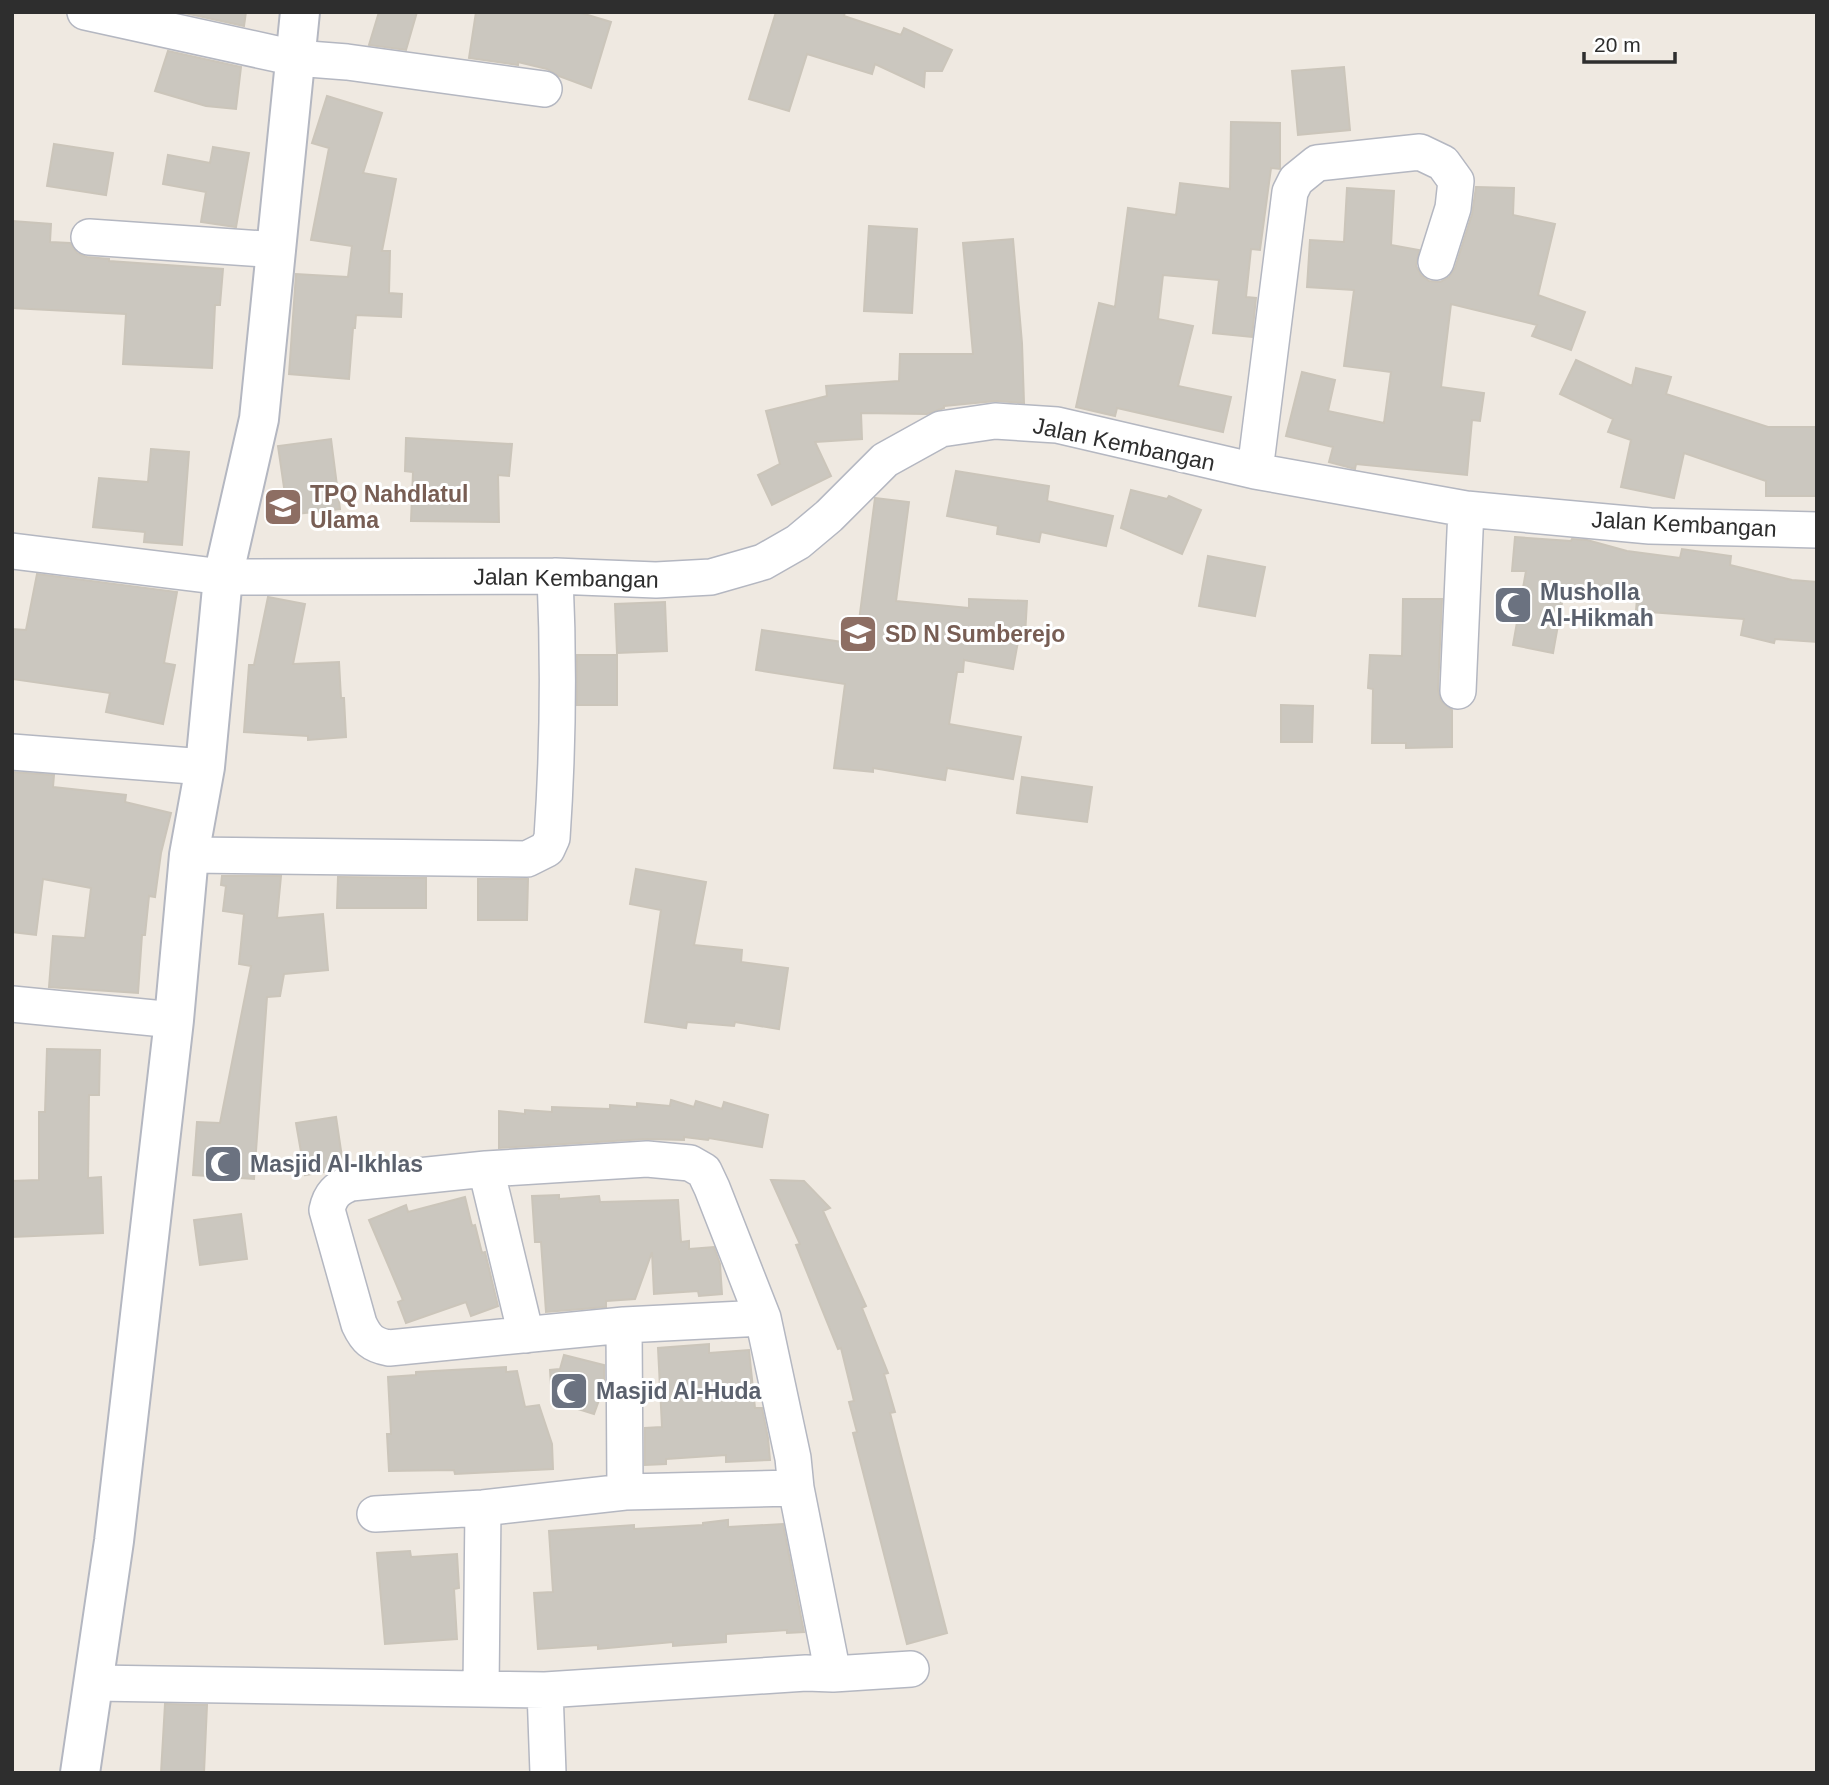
<svg xmlns="http://www.w3.org/2000/svg" width="1829" height="1785" font-family="Arial,sans-serif">
<style>
.building{fill:#cbc7bf;stroke:#cbc5ba;stroke-width:2}
.lines{fill:none;stroke-linecap:round;stroke-linejoin:round}
.minor-casing{stroke:#b4b7c1;stroke-width:38}
.tertiary-casing{stroke:#b4b7c1;stroke-width:42}
.minor{stroke:#fff;stroke-width:35}
.tertiary{stroke:#fff;stroke-width:38}
.labels{text-anchor:middle;dominant-baseline:central;stroke-width:6;stroke-linejoin:round;paint-order:stroke}
.street-label{font-size:23px;fill:#2e2e2e;stroke:#fff}
.education-label{font-size:23px;font-weight:bold;fill:#785e54;stroke:#fff;text-anchor:start}
.worship-label{font-size:23px;font-weight:bold;fill:#5b616d;stroke:#fff;text-anchor:start}
</style>
<rect width="100%" height="100%" fill="#efe9e1"/>
<path class="building" d="M180 12H246L244 26Z
M379 12H417L406 50 369 45Z
M476 12H578L611 22 591 88 559 76 547 69 518 62V65L469 58Z
M776 12H845L844 16 901 35 904 28 952 50 942 71H925L924 87 875 64 872 74 807 54 789 111 749 99Z
M168 51 241 67 236 109 206 106 155 91Z
M1344 67 1350 130 1298 135 1292 71Z
M327 96 382 113 363 173 396 179 382 251H390L389 293 402 294 401 317 356 315 355 328H353L349 379 289 374 296 274 348 277 352 246 311 240 329 148 312 143Z
M1231 122 1280 123V169L1271 168 1260 250 1251 249 1246 297 1256 298 1252 337 1213 333 1219 280 1163 275 1158 319 1193 326 1178 386 1231 397 1223 432 1117 408 1115 416 1076 407 1099 303 1115 307 1128 208 1176 215 1180 183 1230 189Z
M54 144 113 153 106 195 47 186Z
M213 147 249 153 236 227 201 222 206 192 163 184 168 155 210 163Z
M1476 187 1514 188 1513 215 1555 224 1538 295 1585 312 1571 350 1532 336 1537 325 1451 304 1441 387 1484 393 1480 421 1472 420 1467 475 1356 464 1355 469 1329 462 1333 447 1286 436 1302 372 1335 380 1328 411 1384 423 1391 372 1344 366 1354 290 1307 287 1310 240 1344 242 1347 188 1394 191 1391 245 1419 250 1416 266 1421 275 1429 281 1440 282 1449 277 1455 268 1472 214Z
M12 221 51 224 50 242 70 243 77 253 87 257 109 259V261L223 269 220 305H215L212 368 123 364 126 314 12 308Z
M869 226 917 229 912 313 864 311Z
M1013 239 1022 343 1024 403 996 401 944 406V408L927 414 861 413 862 439 815 442 831 476 772 505 758 475 780 464 766 411 827 396 826 386 899 381 900 354H973L963 243Z
M1576 360 1632 386 1636 368 1671 377 1666 394 1768 427H1817V496H1766V481L1684 453 1674 498 1621 487 1631 440 1608 432 1613 419 1560 394Z
M406 438 512 444 509 476 498 475 499 522 411 521 413 472 405 471Z
M331 439 340 509 288 515 278 446Z
M151 449 189 452 182 545 144 542 145 532 93 527 99 478 148 482Z
M956 471 1049 486 1047 501 1113 516 1106 546 1041 532 1039 542 997 534 998 526 947 516Z
M1131 490 1167 499 1169 496 1201 510 1182 554 1121 528Z
M875 498 909 502 896 601 969 608V599L1027 601 1025 636H1019L1013 669 964 660 963 672H957L949 724 1021 737 1013 779 947 768 945 780 873 768V772L834 768 845 684 756 670 762 630 856 644Z
M1515 537 1571 541 1572 539 1587 540 1627 551 1680 558 1682 549 1731 556 1730 565 1792 580 1817 582V642L1775 639 1774 643 1741 635 1744 619 1636 611 1637 599 1591 588 1589 593 1565 586 1553 653 1513 645 1526 571H1512Z
M1208 556 1265 567 1255 616 1199 606Z
M37 574 177 592 164 663 175 665 163 724 106 712 110 693 12 679V629L26 630Z
M268 597 305 604 293 664 339 662 341 698H344L346 737 308 740V736L244 732 249 665H254Z
M1403 599H1442L1438 690 1441 701 1452 710V747L1406 748V743H1372L1373 689 1368 688 1370 655 1402 656Z
M665 602 667 651 617 653 615 604Z
M577 655H617V705H577Z
M1281 705 1313 706 1312 742H1281Z
M12 772 54 775 53 787 126 795 125 802 171 813 161 853 155 897 149 896 145 935H142L138 993 49 987 53 936 85 938 91 888 43 879 36 935 12 932Z
M1022 777 1092 787 1087 822 1017 813Z
M636 869 706 882 694 945 742 950 741 962 788 968 779 1029 735 1022 734 1026 687 1022 686 1028 645 1022 661 910 630 904Z
M222 876H281L277 918 323 914 328 970 284 974 280 996 267 997 254 1179 193 1175 197 1122 220 1123 251 966 239 964 244 914 223 911 226 886 221 885Z
M338 877 426 878V908H337Z
M478 879H528L527 920H478Z
M47 1049 100 1050 99 1095H89L88 1178 101 1177 103 1233 12 1237V1181L39 1180V1112H45Z
M671 1100 694 1107 696 1101 722 1109 724 1102 768 1115 762 1147 709 1138 708 1140 684 1137V1140L646 1139 499 1148V1111L525 1114V1110L552 1112V1107L610 1109V1105L637 1107V1103L670 1106Z
M336 1117 343 1164 330 1171 305 1175 296 1123Z
M771 1180 804 1181 830 1208 823 1211 866 1306 862 1308 888 1373 884 1374 895 1412 890 1413 947 1633 907 1644 853 1433 857 1432 849 1402 854 1401 841 1348 838 1349 796 1245 800 1244Z
M559 1195V1199L599 1196 600 1202 678 1200 681 1242 689 1241V1249L714 1247 720 1264 722 1294 699 1296 698 1291 654 1294 652 1252 635 1299 606 1301V1307L546 1312 541 1242H535L532 1196Z
M465 1197 472 1226 475 1225 482 1253 485 1252 498 1306 471 1316 466 1302 406 1323 398 1302 403 1300 369 1220 406 1205 408 1212Z
M241 1214 247 1259 200 1265 194 1220Z
M709 1344V1353L749 1350 755 1408H762L768 1438 770 1460 726 1462V1455L666 1459V1464L645 1465V1428L662 1427 658 1348Z
M564 1355 604 1365V1386L594 1414 552 1401 550 1370 560 1369Z
M506 1367V1372L517 1371 525 1407 539 1405 552 1444 553 1469 455 1474 454 1470 389 1471 387 1434H391L388 1377 416 1375V1372Z
M728 1520V1527L783 1524 804 1632 787 1633V1630L726 1634V1642L673 1646V1642L598 1649V1645L538 1649 534 1593 553 1592 549 1531 634 1525V1529L703 1525V1523Z
M410 1551 411 1557 457 1554 459 1588 454 1589 457 1639 385 1644 377 1553Z
M165 1704 207 1705 204 1773H161Z"/>
<g class="lines">
<g class="minor-casing">
<path id="minor" d="M85 12 295 58 347 62 544 89
M89 237 277 250
M1255 471 1290 192 1296 180 1317 163 1420 152 1443 163 1456 181 1453 208 1436 262
M12 551 223 577 555 576 656 580 711 577 763 562 798 542 829 516 885 460 941 429 995 421 1057 425 1255 471 1466 509 1650 526 1817 530
M1458 691 1466 509
M12 752 205 767
M189 855 527 859 547 849 552 838C558 750 559 663 555 576
M12 1004 174 1020
M486 1169 526 1335
M624 1325 625 1492
M375 1514 483 1508 625 1492 796 1488
M833 1674 911 1669
M94 1683 545 1690 548 1773
M481 1688 483 1508
M545 1690 806 1673 833 1674 796 1488 793 1458 763 1318 712 1188 704 1171 690 1163 647 1159 486 1169 351 1183C337 1188 330 1195 327 1210L359 1324C366 1339 372 1345 389 1348L624 1325 763 1318"/>
</g>
<g class="tertiary-casing">
<path id="tertiary" d="M80 1773 114 1541 174 1020 189 855 205 767 223 577 259 419 300 12"/>
</g>
<use href="#minor" class="minor"/>
<use href="#tertiary" class="tertiary"/>
</g>
<defs>
<g id="school-square" transform="scale(2.0125)"><rect x="-9" y="-9" width="18" height="18" rx="4" fill="#8d6e63" stroke="#fff"/><path d="M0-5L7-2L0 1L-7-2ZM-4 1L0 2.5L4 1V4Q0 6-4 4Z" fill="#fff"/></g>
<g id="mosque-square" transform="scale(2.0125)"><rect x="-9" y="-9" width="18" height="18" rx="4" fill="#6b7280" stroke="#fff"/><path d="M3.5-4.9A6 6 0 1 0 3.5 4.9A5 5 0 1 1 3.5-4.9Z" fill="#fff"/></g>
</defs>
<g fill-rule="evenodd">
<use href="#school-square" x="283" y="507"/>
<use href="#mosque-square" x="1513" y="605"/>
<use href="#school-square" x="858" y="634"/>
<use href="#mosque-square" x="223" y="1164"/>
<use href="#mosque-square" x="569" y="1391"/>
</g>
<g class="labels">
<g class="street-label">
<text transform="translate(1124 444) rotate(12)">Jalan Kembangan</text>
<text transform="translate(1684 524) rotate(3)">Jalan Kembangan</text>
<text transform="translate(566 578) rotate(1)">Jalan Kembangan</text>
</g>
<g class="education-label">
<text x="310" y="494">TPQ Nahdlatul<tspan x="310" dy="26">Ulama</tspan></text>
<text x="885" y="634">SD N Sumberejo</text>
</g>
<g class="worship-label">
<text x="1540" y="592">Musholla<tspan x="1540" dy="26">Al-Hikmah</tspan></text>
<text x="250" y="1164">Masjid Al-Ikhlas</text>
<text x="596" y="1391">Masjid Al-Huda</text>
</g>
</g>
<rect width="1829" height="1785" fill="none" stroke="#2e2e2e" stroke-width="28"/>
<path d="M1584 52v10h91v-10" fill="none" stroke="#2e2e2e" stroke-width="3.5"/>
<text x="1594" y="52" font-size="21" fill="#2e2e2e" stroke="#ffffff" stroke-width="5" paint-order="stroke">20 m</text>
</svg>
